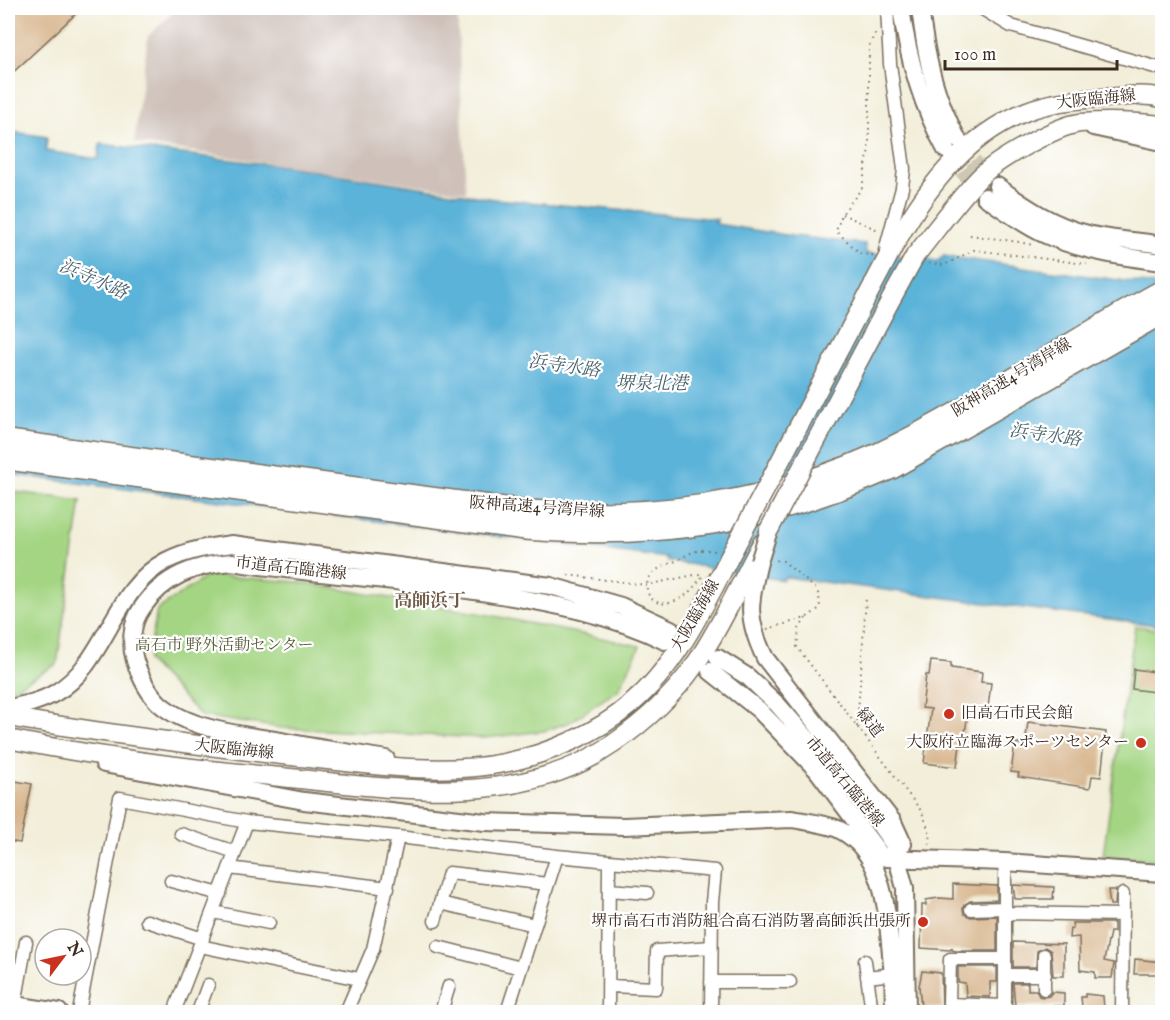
<svg xmlns="http://www.w3.org/2000/svg" width="1170" height="1020" font-family="'IM FELL English','Noto Serif JP',serif">
<style>
.industrial{fill:#cfc1ba}
.green{fill:#a4d583;stroke:#708050;stroke-width:1.5}
.water{fill:#5cb3d9;stroke:#4c6e7c;stroke-width:1.5}
.building{fill:#d8b790}
.lines{fill:none;stroke-linecap:round;stroke-linejoin:round}
.secondary-tunnel{stroke:#cdc7b4;stroke-width:16;stroke-dasharray:16 8;stroke-linecap:butt}
.street-casing{stroke:#7b6f5f;stroke-width:15}
.secondary-casing{stroke:#7b6f5f;stroke-width:20}
.primary-casing{stroke:#7b6f5f;stroke-width:21}
.highway-casing{stroke:#7b6f5f;stroke-width:24}
.path{stroke:#7b6f5f;stroke-width:2;stroke-dasharray:1.5 4.5;stroke-linecap:butt}
.street{stroke:#fff;stroke-width:12}
.secondary{stroke:#fff;stroke-width:16}
.primary{stroke:#fff;stroke-width:18}
.highway{stroke:#fff;stroke-width:21}
.secondary-bridge-casing{stroke:#7b6f5f;stroke-width:20;stroke-linecap:butt}
.primary-bridge-casing{stroke:#7b6f5f;stroke-width:21;stroke-linecap:butt}
.secondary-bridge{stroke:#fff;stroke-width:16}
.primary-bridge{stroke:#fff;stroke-width:18}
.poi-dot{fill:#c8321e;stroke:#fff;stroke-width:2}
.labels{text-anchor:middle;dominant-baseline:central;stroke-width:4.5;stroke-linejoin:round;paint-order:stroke}
.street-label{font-size:16px;fill:#3b2a1e;stroke:#fff}
.park-label{font-size:16px;fill:#5a5d3c;stroke:#fff}
.poi-label{font-size:16px;fill:#3b2a1e;stroke:#fff;text-anchor:end}
.water-label{font-size:18px;font-style:italic;fill:#486169;stroke:#fff}
.neighbourhood-label{font-size:18px;font-weight:bold;fill:#725b46;stroke:#fff}
</style>
<rect width="100%" height="100%" fill="#fff"/>
<filter id="ink" filterUnits="userSpaceOnUse"><feTurbulence type="fractalNoise" baseFrequency=".0167" numOctaves="2"/><feDisplacementMap in="SourceGraphic" scale="12" xChannelSelector="R" yChannelSelector="G"/><feConvolveMatrix kernelMatrix="1 2 1 2 8 2 1 2 1" color-interpolation-filters="sRGB"/></filter>
<filter id="wash" filterUnits="userSpaceOnUse"><feTurbulence type="fractalNoise" baseFrequency=".008" numOctaves="4" result="noise"/><feDisplacementMap in="SourceGraphic" scale="24" xChannelSelector="R" yChannelSelector="G"/><feGaussianBlur stdDeviation="1.35" result="paint"/><feColorMatrix in="noise" values="0 0 0 0 0 0 0 0 0 0 0 0 0 0 0 0 0 1.4 0 .05"/><feComposite in="paint" operator="in"/></filter>
<g filter="url(#wash)">
<rect width="100%" height="100%" fill="#f2eed9"/>
<path class="industrial" d="M178 8H457L466 192 134 143 148 36Z"/>
<path class="green" d="M8 491 81 501 57 664 8 692Z
M209 575 298 582 494 616 640 646 619 689 570 722 544 731 484 738 282 728 201 716 148 661 157 610Z
M1135 626 1162 630V860L1103 856Z"/>
<path class="water" d="M8 126 13 132 47 137 46 151 98 159 100 144 290 167 495 199 717 219 716 224 792 236 865 244 866 253 938 261 943 256 1162 286V626L785 577 783 580C744 575 706 566 667 561V558L8 474Z"/>
<g id="blocks">
<path class="building" d="M8 8H82L8 77Z
M931 661 951 663V668L982 672 981 682 991 683 987 716 968 713 963 746 960 745 957 767 924 763 931 709 922 708 926 675H929Z
M1134 669 1162 673V693L1132 689Z
M1028 722 1106 732 1101 777 1092 776 1090 788 1018 777 1019 773 1011 772 1015 743 1025 745Z
M10 780 32 784 20 843 8 841V785H9Z
M953 884 997 886V900L970 901 964 905 963 909 964 914 971 917 997 916V951H956L952 950V948L950 950 921 948 922 905H926V900L939 898 953 899Z
M1013 885 1054 887 1053 899H1015Z
M1108 890H1116L1115 905H1110Z
M1072 923H1114V932H1110L1104 961 1114 963 1112 978H1095V972L1080 970 1079 937 1069 938 1070 928 1073 929Z
M1013 942 1064 944V976H1053L1051 951 1045 947 1037 951 1036 967H1013Z
M1135 959 1162 962V974H1134Z
M958 967H997V982H990V997L966 996 965 983 958 982Z
M922 971 941 973 942 1008H921L919 986Z
M1013 983H1028V990H1036L1039 996 1043 997 1049 996 1052 992 1064 993V1006H1015Z
M1085 994 1103 996 1104 1009 1082 1007 1081 997H1085Z"/>
</g>
</g>
<g filter="url(#ink)">
<use href="#blocks" fill-opacity="0" stroke="#7b6f5f" stroke-width="1.5"/>
<g class="lines">
<path class="secondary-tunnel" d="M959 141 975 163 994 183
M947 152 982 194"/>
<g class="street-casing">
<path id="street" d="M981 8 1011 26 1162 69
M885 251 902 188 904 169 890 64 887 8
M181 834 235 852
M1005 862V1011
M229 868 388 888
M171 881 220 894
M609 890 647 893
M440 903 535 925
M971 909 1005 908
M213 912 269 923
M1005 913 1123 915
M147 921 203 939
M435 921 449 873 548 884
M200 946 359 979
M438 947 521 968
M1005 959H950L949 1004 1005 1006
M865 961 872 1012
M1005 975H1045
M867 977 893 974
M711 982H790
M609 986 656 988 657 951 711 947
M1044 989V955
M15 1005 26 942
M79 1012 120 798 247 822 398 837 557 856 715 871 712 902 711 1012
M174 1012 247 822
M198 1012 208 985
M346 1012 373 949 398 837
M441 1012 449 986
M507 1012 557 856
M608 1012 609 861
M1122 1012 1123 894"/>
</g>
<g class="secondary-casing">
<path id="secondary" d="M901 8C908 59 921 105 946 150
M920 8C926 58 934 95 958 140
M1093 127 1162 142
M997 186C1025 207 1054 226 1088 234 1112 240 1138 241 1162 245
M985 197C1006 211 1028 228 1053 238 1088 252 1125 257 1162 262
M759 562C749 603 746 619 765 658L893 822 903 844
M718 658 748 677 778 705 867 807 893 844 905 888 907 1012
M710 671 759 710 817 770 880 854
M8 708C24 705 40 702 55 693 107 663 112 589 166 561 187 550 209 547 232 544L551 586 621 606 671 629
M386 759C352 753 319 748 286 742 247 735 191 731 160 704 148 693 140 676 135 661 130 644 131 623 142 608 164 576 194 565 232 562 319 575 407 580 494 594 553 603 611 615 665 641
M104 764 304 801 485 822 624 826 792 819C807 822 824 823 838 829 890 854 887 925 893 974
M886 858 1005 862 1162 873
M893 962 894 1012
M8 1004 59 1012"/>
</g>
<g class="primary-casing">
<path id="primary" d="M890 253C922 194 962 137 1027 111 1050 102 1079 99 1103 98 1123 97 1143 93 1162 98
M915 256C936 230 956 202 979 178 996 160 1056 126 1080 123 1107 121 1135 122 1162 125
M8 717C105 734 202 746 300 757 366 764 438 776 504 763 548 754 596 734 631 704 676 666 702 610 729 558
M8 739C98 757 190 769 281 777 390 788 517 811 613 744 643 723 673 696 694 666 720 628 740 584 762 543"/>
</g>
<g class="highway-casing">
<path id="highway" d="M8 441 527 511C653 519 762 506 878 454 977 408 1066 342 1162 291
M8 459 526 529C663 539 766 523 892 468L1162 313"/>
</g>
<path class="path" d="M842 214 878 230
M970 235 1019 242 1033 245
M873 255 861 254 836 231 842 214 862 188 869 149V46L876 32
M929 263 944 265 974 250 1087 264
M568 575 646 585 704 573
M702 577C696 584 691 592 683 597 677 601 667 605 660 603 646 600 643 584 652 574 657 568 668 564 676 561 692 552 697 548 715 551
M806 618 799 629 797 647 922 812 929 831 930 844
M767 629 806 618 820 608 819 595 815 588 783 561 774 560
M857 727 866 598"/>
<use href="#street" class="street"/>
<use href="#secondary" class="secondary"/>
<use href="#primary" class="primary"/>
<use href="#highway" class="highway"/>
<g class="secondary-bridge-casing">
<path id="secondary-bridge" d="M759 562 769 530"/>
</g>
<g class="primary-bridge-casing">
<path id="primary-bridge" d="M769 530 889 303 915 256
M729 558 890 253"/>
</g>
<use href="#secondary-bridge" class="secondary-bridge"/>
<use href="#primary-bridge" class="primary-bridge"/>
</g>
</g>
<g class="poi-dot">
<circle cx="949" cy="714" r="6"/>
<circle cx="1141" cy="743" r="6"/>
<circle cx="923" cy="922" r="6"/>
</g>
<g class="labels">
<g class="street-label">
<text transform="translate(1096 100) rotate(-6)">大阪臨海線</text>
<text transform="translate(1012 378) rotate(-31)">阪神高速4号湾岸線</text>
<text transform="translate(537 508) rotate(4)">阪神高速4号湾岸線</text>
<text transform="translate(291 569) rotate(6)">市道高石臨港線</text>
<text transform="translate(696 616) rotate(-60)">大阪臨海線</text>
<text transform="translate(869 723) rotate(52)">緑道</text>
<text transform="translate(234 750) rotate(6)">大阪臨海線</text>
<text transform="translate(844 782) rotate(50)">市道高石臨港線</text>
</g>
<g class="park-label">
<text x="224" y="646">高石市 野外活動センター</text>
</g>
<g class="poi-label">
<text x="961" y="714" text-anchor="start">旧高石市民会館</text>
<text x="1129" y="743">大阪府立臨海スポーツセンター</text>
<text x="911" y="922">堺市高石市消防組合高石消防署高師浜出張所</text>
</g>
<g class="water-label">
<text transform="translate(93 280) rotate(24)">浜寺水路</text>
<text transform="translate(564 367) rotate(8)">浜寺水路</text>
<text x="652" y="384">堺泉北港</text>
<text transform="translate(1045 436) rotate(8)">浜寺水路</text>
</g>
<g class="neighbourhood-label">
<text x="430" y="601">高師浜丁</text>
</g>
</g>
<rect width="1170" height="1020" fill="none" stroke="#fff" stroke-width="30"/>
<g transform="translate(63 957) rotate(58)"><circle r="28" fill="#ffffff" stroke="#b1aaa5" stroke-width="1.5"/>
<path d="M0-4.5L10 22L0 15L-10 22Z" fill="#c8321e"/>
<text y="-9" font-size="16" font-weight="bold" text-anchor="middle" fill="#3b2a1e">N</text>
</g>
<path d="M945 60v9h172v-9" fill="none" stroke="#3b2a1e" stroke-width="3"/>
<text x="954" y="60" font-size="18" fill="#3b2a1e" stroke="#ffffff" stroke-width="4.5" paint-order="stroke">100 m</text>
</svg>
